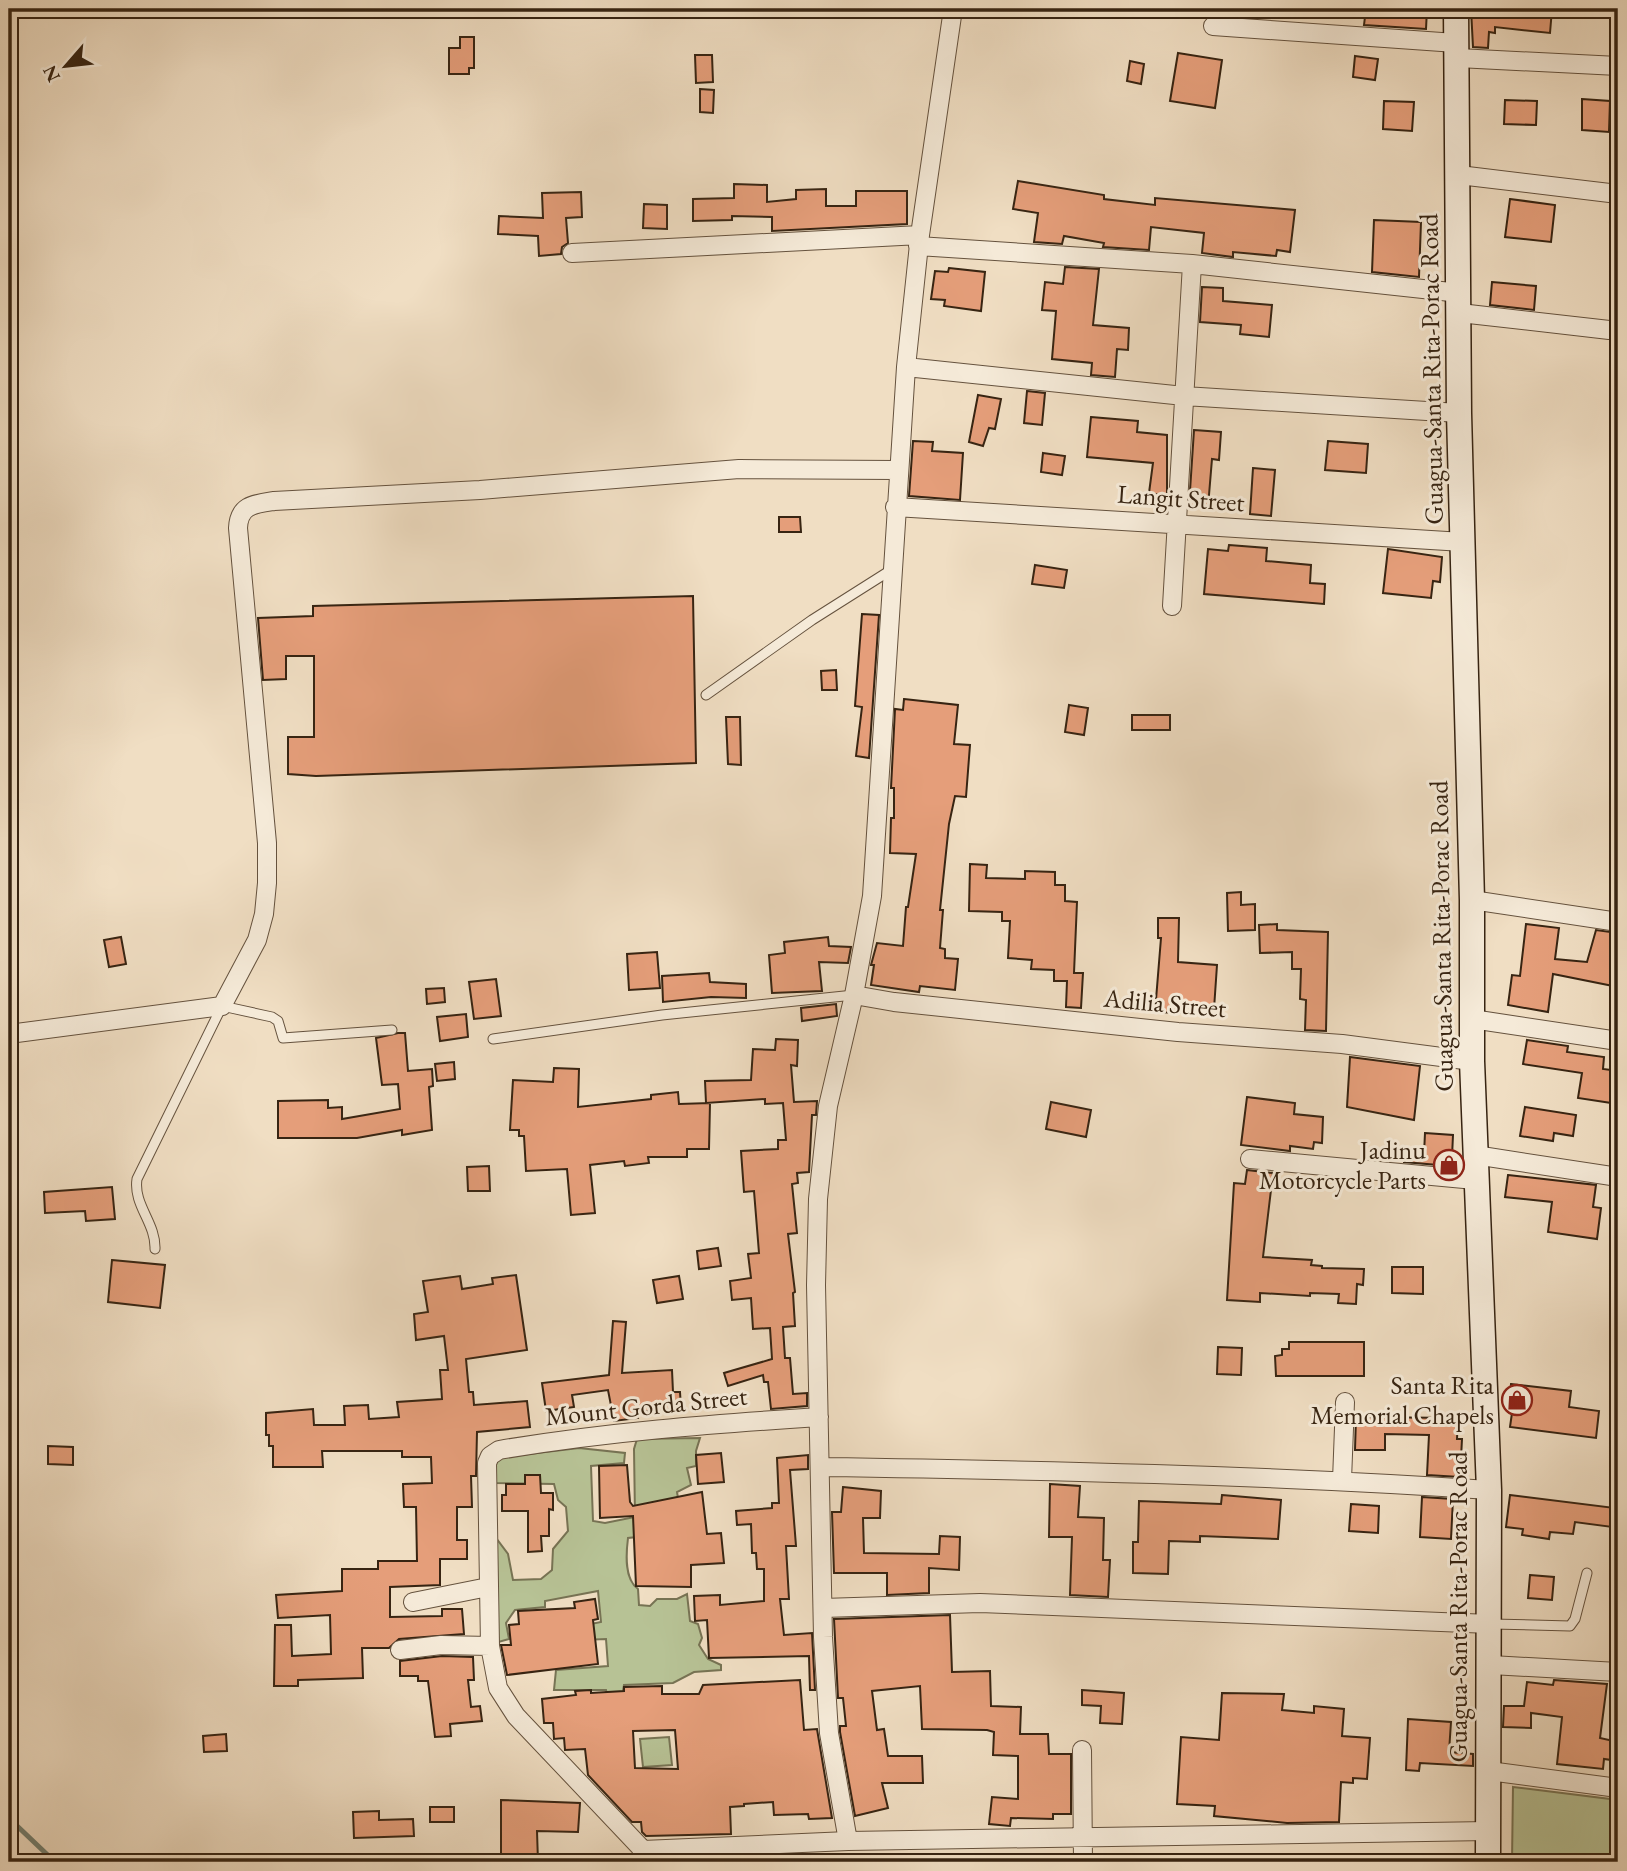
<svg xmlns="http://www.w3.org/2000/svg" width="1627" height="1871" font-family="'EB Garamond',serif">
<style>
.green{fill:#b7c295;stroke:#777354;stroke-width:2}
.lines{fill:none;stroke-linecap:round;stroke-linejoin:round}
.stream{stroke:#727f71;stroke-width:5}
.building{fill:#e59e7a;stroke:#372412;stroke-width:2;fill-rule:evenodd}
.service-casing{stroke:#65523e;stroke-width:11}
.minor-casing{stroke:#65523e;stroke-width:20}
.secondary-casing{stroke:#372412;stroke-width:27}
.service{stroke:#f5ead8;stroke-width:9}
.minor{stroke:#f5ead8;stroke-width:18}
.secondary{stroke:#f5ead8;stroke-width:24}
.labels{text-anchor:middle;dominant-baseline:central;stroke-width:6;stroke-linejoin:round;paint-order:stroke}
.street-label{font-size:26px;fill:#372412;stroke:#f5ead8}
.poi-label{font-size:26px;fill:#372412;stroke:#f5ead8;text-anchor:end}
</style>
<rect width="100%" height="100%" fill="#f0dec3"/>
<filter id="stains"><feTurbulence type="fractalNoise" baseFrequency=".00286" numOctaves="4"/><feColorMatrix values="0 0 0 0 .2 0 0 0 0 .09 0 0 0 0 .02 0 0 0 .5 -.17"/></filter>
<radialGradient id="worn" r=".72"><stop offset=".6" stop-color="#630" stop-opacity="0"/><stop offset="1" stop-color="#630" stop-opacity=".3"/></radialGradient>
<path class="green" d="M700 1438 696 1451V1466L687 1468 691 1485 677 1492 681 1516 647 1536 628 1538C626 1554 624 1579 638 1589L639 1605 650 1606 657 1599H677L687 1594 690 1621 698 1624 702 1638 699 1645 708 1659 721 1665V1670L694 1672 673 1683 624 1685 621 1702 609 1703 606 1690H554L556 1670 608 1666 606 1639 582 1640 581 1626 601 1622 598 1591 545 1601V1607L515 1610 506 1623 509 1639 495 1643 496 1538 508 1554 513 1580 541 1579 552 1570 553 1549 568 1531 566 1507 558 1500 554 1484 496 1483 495 1458 579 1448 625 1453 624 1463 591 1466 593 1521 605 1523 635 1517 634 1449 637 1439Z
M669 1737 672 1765 643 1767 640 1739Z
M1513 1787 1618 1800V1862H1512Z"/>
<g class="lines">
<path class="stream" d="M9 1802 14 1823 55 1862"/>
</g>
<path class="building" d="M1366 9H1427L1426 29 1364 25Z
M1471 9H1552L1550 33 1495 27V33L1489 32 1488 48 1473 47Z
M460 37H474V68H469V74H449V48H460Z
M1178 53 1222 60 1215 108 1170 101Z
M695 55H712L713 82 696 83Z
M1355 56 1378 59 1375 80 1353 77Z
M1130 61 1144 64 1141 84 1127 81Z
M700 89 714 90 713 113 700 112Z
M1582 99 1610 101 1609 132 1582 130Z
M1505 100 1537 101 1536 125 1504 124Z
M1384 101 1414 102 1412 131 1383 129Z
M1018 181 1104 195V199L1155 205V198L1295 210 1290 252 1277 250 1276 256 1233 252V257L1202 253 1204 233 1151 227 1149 250 1103 247 1104 243 1064 236 1062 244 1034 242 1038 213 1013 209Z
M734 184 767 185V202L796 199V190L826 189V206H856V191H907V224L772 231V217L732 216V220L693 221V199L734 198Z
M581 192 582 217 566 218 568 243 562 247 561 254 539 256 538 236 498 234 499 216 543 218 542 193Z
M1510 199 1555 205 1551 242 1505 237Z
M644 204 667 205V229L643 228Z
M1374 220 1421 222 1419 277 1372 272Z
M1065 267 1099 269 1093 325 1129 328 1128 350 1117 349 1115 377 1091 375 1092 363 1052 359 1056 311 1042 310 1045 282 1063 284Z
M949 268 985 272 981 311 944 306 945 300 931 299 935 271 948 272Z
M1492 282 1536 286 1534 310 1490 305Z
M1202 287 1223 288V301L1272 305 1269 337 1240 334 1241 325 1200 322Z
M1027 391 1045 393 1042 425 1024 423Z
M978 395 1001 399 995 429 989 428 983 446 969 442Z
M1091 417 1138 421 1137 432 1167 435V496L1149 493 1153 463 1087 457Z
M1194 430 1221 432 1219 460 1212 459 1208 507 1189 506Z
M913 441 933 442 932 451 963 453 960 500 909 496Z
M1328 441 1368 444 1366 473 1325 470Z
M1043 453 1065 456 1062 475 1041 472Z
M1253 468 1275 470 1271 516 1250 514Z
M779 517H800L801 532H779Z
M1229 545 1267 548 1266 561 1311 565 1310 583 1325 584 1324 604 1204 594 1208 549 1228 551Z
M1388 549 1442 557 1440 582 1433 581 1431 598 1383 593Z
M1035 565 1067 570 1064 588 1032 584Z
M693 596 696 763 316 776 288 774V737H314V656H286V679L263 680 258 618 313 616V606Z
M862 614 879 615 869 758 856 756 862 707 855 706Z
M836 670 837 690H822L821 671Z
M904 699 958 705 954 744 970 745 966 797 955 796 949 824 940 910H943L940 948 945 949V958L958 959 955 990 920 986 919 992 871 985 874 965H871L877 943 903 946 906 907H908L916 854 890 853 891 818H894V788H891L895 709 903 710Z
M1069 705 1088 708 1084 735 1065 732Z
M1132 715H1170V730H1132Z
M726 717H740L741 765 728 764Z
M970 864 987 865 986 878 1025 879V871L1055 872V885H1065V901L1077 902 1074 973H1083L1081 1008 1066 1007 1067 981H1054V970L1031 969 1032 960 1008 958 1010 921H1002V912L969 911Z
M1241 892V905L1255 904V930L1228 931 1227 893Z
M1158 918H1179L1178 962 1217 965 1214 1009 1180 1006V1013L1155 1012 1161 938H1158Z
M1277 924V930L1328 932 1326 1031 1305 1030 1306 1000 1300 999 1301 969H1292V952L1260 953 1259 925Z
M1526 924 1559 928 1555 959 1587 962 1596 930 1618 933V987L1553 974 1548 1012 1508 1005 1512 975 1520 976Z
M121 937 126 964 109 967 104 940Z
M828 937 829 946 851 947 848 963 819 962 822 991 772 993 769 955 785 953 784 942Z
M657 952 660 988 629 990 627 954Z
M709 973 710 982 746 984V998L711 997 663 1002 662 976Z
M496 979 501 1016 474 1019 469 982Z
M444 988 445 1002 427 1004 426 989Z
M836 1004 837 1016 802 1021 801 1008Z
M466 1014 468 1037 440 1041 437 1017Z
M398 1033H405L408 1071 432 1069 433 1086 429 1087 432 1130 402 1135V1130L357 1138H278V1101L328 1100V1108L342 1107V1119L400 1109 398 1084 382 1085 376 1038Z
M776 1039 798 1040 797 1066 791 1065 794 1102 817 1101 816 1115H812L809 1172 797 1173 798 1183 792 1184 797 1233 788 1234 795 1292 793 1293 795 1326 783 1327 785 1358H790L793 1394 807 1393V1406L771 1409 768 1382H764L763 1375 728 1386 724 1373 772 1359 770 1328 753 1329 751 1298 732 1300 730 1281 751 1278 748 1254 759 1253 754 1191 744 1192 741 1151 778 1149V1140H786L783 1103 765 1104V1099L706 1103 705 1081 751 1080 753 1049 775 1050Z
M1527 1040 1568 1046 1567 1052 1604 1057 1603 1069 1618 1071V1104L1578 1098 1582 1073 1523 1064Z
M1350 1057 1420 1066 1414 1120 1347 1107Z
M454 1062 455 1079 437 1081 435 1064Z
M554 1068 579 1069 578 1107 651 1099V1095L678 1092 679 1104 710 1103 709 1149H687V1157H648L649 1163 625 1166 624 1161 590 1165 595 1213 571 1215 567 1169 526 1171 524 1136H519V1130H510L513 1080 553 1082Z
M1247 1097 1295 1103 1294 1114 1323 1117 1322 1143 1314 1142 1313 1149 1290 1146V1151L1241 1145Z
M1051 1102 1091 1110 1086 1137 1046 1129Z
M1525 1107 1576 1115 1573 1136 1554 1133 1553 1141 1520 1136Z
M1425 1133 1453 1135 1452 1157 1461 1158V1167L1404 1162V1153L1424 1154Z
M489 1166 490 1191H468L467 1167Z
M1247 1170 1273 1173 1263 1257 1312 1260 1311 1265 1322 1266V1268L1364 1269 1363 1285 1357 1284 1356 1304 1338 1303 1339 1294 1310 1293V1296L1260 1293V1302L1227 1300 1234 1183 1245 1184Z
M1508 1175 1596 1185 1593 1207 1601 1208 1597 1239 1548 1232 1552 1202 1505 1197Z
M112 1187 115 1219 86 1221 85 1211 45 1213 44 1192Z
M718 1248 721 1266 699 1269 697 1251Z
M112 1260 165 1265 160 1308 108 1302Z
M1392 1267H1423V1294L1392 1293Z
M516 1275 527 1350 466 1359 469 1392H473L474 1405 527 1401 530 1427 477 1432 476 1476H471L472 1507H457V1540H467V1559H440V1585L390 1587V1617L442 1616V1609H462L464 1634 399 1639 389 1648H362L363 1678 298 1680V1686H274L275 1625H291L292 1656 331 1654 330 1615 278 1618 276 1595 342 1591V1569H378V1561H417L416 1507H404L403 1484 432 1483 431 1457H402V1451H322L323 1467H273V1446H269V1435H266V1413L313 1409 314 1425H345L344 1406 368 1405 369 1419 399 1417 397 1402 442 1399 440 1370H448L444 1336 416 1340 414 1314 428 1312 423 1281 460 1276 462 1289 493 1284 492 1278Z
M679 1276 683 1299 657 1303 653 1280Z
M613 1321 626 1322 622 1373 672 1370 673 1392H680L681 1408 637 1412 638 1418 614 1421 608 1390 572 1395 574 1407 546 1411 542 1383 609 1375Z
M1289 1342H1364V1376H1276L1275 1356 1282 1355V1349H1289Z
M1218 1347 1242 1348 1241 1375 1217 1374Z
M1511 1384 1571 1391 1569 1407 1599 1411 1596 1438 1510 1427 1512 1413 1508 1412Z
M1356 1417 1458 1418 1457 1439H1462L1460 1477 1427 1475 1429 1435 1385 1434V1450H1355Z
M48 1446 73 1447V1465L48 1464Z
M721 1453 724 1482 698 1484 696 1455Z
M808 1455V1469L790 1470 796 1546H786L789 1599H780L784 1635 812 1633 815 1690H810L809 1656 709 1658 707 1620 695 1621 694 1596 720 1595V1605L764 1601V1569H757L756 1553H752L751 1524 737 1525 736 1511 772 1508V1503H779L777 1458Z
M627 1465 630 1502 633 1506 702 1492 707 1534 721 1533 724 1563 691 1565V1587L636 1586 633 1516 600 1518 599 1466Z
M525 1475H540L541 1493H553V1510L549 1509V1536H541L542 1551 528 1552V1511H502V1495H506V1484H525Z
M1050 1484 1080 1486 1078 1517 1104 1518 1103 1560H1110L1108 1597 1070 1595 1072 1537H1049Z
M843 1487 881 1491 880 1518H863L864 1553 939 1554 940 1536 960 1537 959 1570 929 1568V1593L887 1595V1573H834L832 1512H841Z
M1222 1495 1281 1500 1278 1539 1200 1536V1542L1169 1541 1168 1574 1133 1573V1542H1138L1139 1501 1221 1504Z
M1510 1495 1615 1508 1612 1527 1575 1522 1573 1534 1550 1532 1549 1539 1522 1535 1523 1529 1506 1527Z
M1422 1497 1453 1499 1451 1539 1420 1537Z
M1351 1504 1379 1506 1378 1533 1349 1531Z
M1530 1575 1554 1577 1552 1600 1528 1598Z
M595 1599 598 1619 593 1620 598 1664 507 1675 501 1645H511L509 1625 519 1624 518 1611 575 1608 574 1602Z
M950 1615 952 1672 990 1671 991 1706 1021 1707 1020 1734H1048L1049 1754H1071V1814H1053V1819L1011 1818 1010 1826 989 1824 992 1797 1018 1799V1756L993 1755 994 1732 987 1730 922 1729 920 1686 872 1691 877 1730 884 1729 888 1756H922L923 1783H882L888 1808 855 1816 840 1732V1726H846L843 1698H838L834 1619Z
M442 1656 473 1657 474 1680H468L471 1707 480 1706 482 1721 450 1724 451 1736 435 1737 428 1681H418V1676H400V1661Z
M800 1680 804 1730 817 1729 832 1818 809 1819 808 1814 774 1815 773 1802 744 1804V1806L730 1807 731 1834 646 1836 642 1832 641 1822H632L588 1775 585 1749 565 1750 564 1738 554 1739 553 1723H544L542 1699 576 1695 575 1691 591 1690V1693L624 1691V1687L662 1686V1694H699L703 1685ZM675 1730 678 1769 635 1768 633 1731Z
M1554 1680 1607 1684 1600 1738 1618 1742V1761L1604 1759 1603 1769 1557 1764 1562 1717 1531 1713V1728L1503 1727 1504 1706H1524L1527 1682 1553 1685Z
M1082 1690 1124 1693 1122 1724 1100 1723 1101 1706 1082 1705Z
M1222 1693 1284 1694 1282 1710 1314 1713V1706L1344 1709 1342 1736 1370 1738 1367 1779 1353 1778V1783L1341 1782 1339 1822 1287 1823 1214 1816 1215 1806 1177 1804 1181 1737 1219 1740Z
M1408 1719 1451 1722 1449 1752 1473 1754V1766L1420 1763 1419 1771 1406 1770Z
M226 1734 227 1751 204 1752 203 1736Z
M501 1800 580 1803 578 1832 537 1831 538 1862H501Z
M430 1807H454V1822H430Z
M379 1811V1820L413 1819 414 1836 354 1838 353 1812Z"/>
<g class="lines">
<g class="service-casing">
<path id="service" d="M706 695 812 620 891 570
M493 1039 662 1015 854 995
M155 1249C156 1223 133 1205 137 1179L222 1006 272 1017 278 1021 283 1038 392 1030
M1492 1624 1570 1626 1575 1619 1587 1573"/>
</g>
<g class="minor-casing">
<path id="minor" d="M1213 26 1456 43
M1458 58 1618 66
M1459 175 1618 194
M918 246 1192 264 1460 293
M572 253 920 235
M1460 313 1618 331
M906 367 1184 396 1459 413
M895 507 1463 542
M1172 606 1192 264
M1472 900 1618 922
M854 995 894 1002 1178 1032 1342 1044 1472 1061
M1472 1019 1618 1041
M9 1034 222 1006 257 940 264 914 267 883V843L238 528C239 505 254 504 274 501L480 490 739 469 897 470
M1475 1155 1618 1177
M1250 1159 1475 1180
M820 1467C1043 1470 1266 1475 1489 1490
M1342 1480 1345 1402
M413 1602 488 1587
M823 1608 980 1603 1490 1624
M400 1650 441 1645 490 1646
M1491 1665 1618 1672
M1082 1750 1083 1862
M1489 1771 1618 1788
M848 1841 829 1733 823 1637 816 1285 818 1199 828 1106 854 995 872 896 906 367 920 235 953 9
M643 1850 848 1841 1488 1831
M639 1862 643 1850 516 1716 498 1688 490 1646 487 1463 490 1456 499 1450C605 1432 711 1424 819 1417"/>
</g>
<g class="secondary-casing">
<path id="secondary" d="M1456 9 1459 413 1472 900V1061L1489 1490 1488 1862"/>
</g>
<use href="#service" class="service"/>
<use href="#minor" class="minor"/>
<use href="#secondary" class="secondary"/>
</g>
<defs>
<g id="shop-ring" transform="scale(1.575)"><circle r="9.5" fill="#f5ead8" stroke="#8f2418" stroke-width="1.5"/><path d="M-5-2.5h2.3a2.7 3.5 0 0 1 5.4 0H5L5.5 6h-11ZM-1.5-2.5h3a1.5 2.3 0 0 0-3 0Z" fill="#8f2418"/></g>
</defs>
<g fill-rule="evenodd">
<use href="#shop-ring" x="1449" y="1165"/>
<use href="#shop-ring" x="1517" y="1400"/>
</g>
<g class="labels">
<g class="street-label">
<text transform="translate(1431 369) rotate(-91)">Guagua-Santa Rita-Porac Road</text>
<text transform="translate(1181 498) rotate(4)">Langit Street</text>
<text transform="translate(1441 936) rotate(-91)">Guagua-Santa Rita-Porac Road</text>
<text transform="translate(1165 1003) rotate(5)">Adilia Street</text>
<text transform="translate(646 1406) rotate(-6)">Mount Gorda Street</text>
<text transform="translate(1458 1607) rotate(-90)">Guagua-Santa Rita-Porac Road</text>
</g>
<g class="poi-label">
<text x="1426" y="1150">Jadinu<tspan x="1426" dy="30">Motorcycle Parts</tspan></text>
<text x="1494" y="1385">Santa Rita<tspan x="1494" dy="30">Memorial Chapels</tspan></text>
</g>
</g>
<rect width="1627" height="1871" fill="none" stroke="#f0dec3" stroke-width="35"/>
<rect x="10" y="10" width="1606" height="1850" fill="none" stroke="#372412" stroke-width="3.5"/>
<rect x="18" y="18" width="1592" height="1836" fill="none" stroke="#372412" stroke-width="2"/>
<g transform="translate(66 66) rotate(242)" stroke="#f5ead8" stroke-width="5" paint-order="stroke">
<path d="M0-5L12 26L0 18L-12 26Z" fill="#372412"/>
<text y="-10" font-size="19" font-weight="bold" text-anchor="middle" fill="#372412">N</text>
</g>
<rect width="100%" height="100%" filter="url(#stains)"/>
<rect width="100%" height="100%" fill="url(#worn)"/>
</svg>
